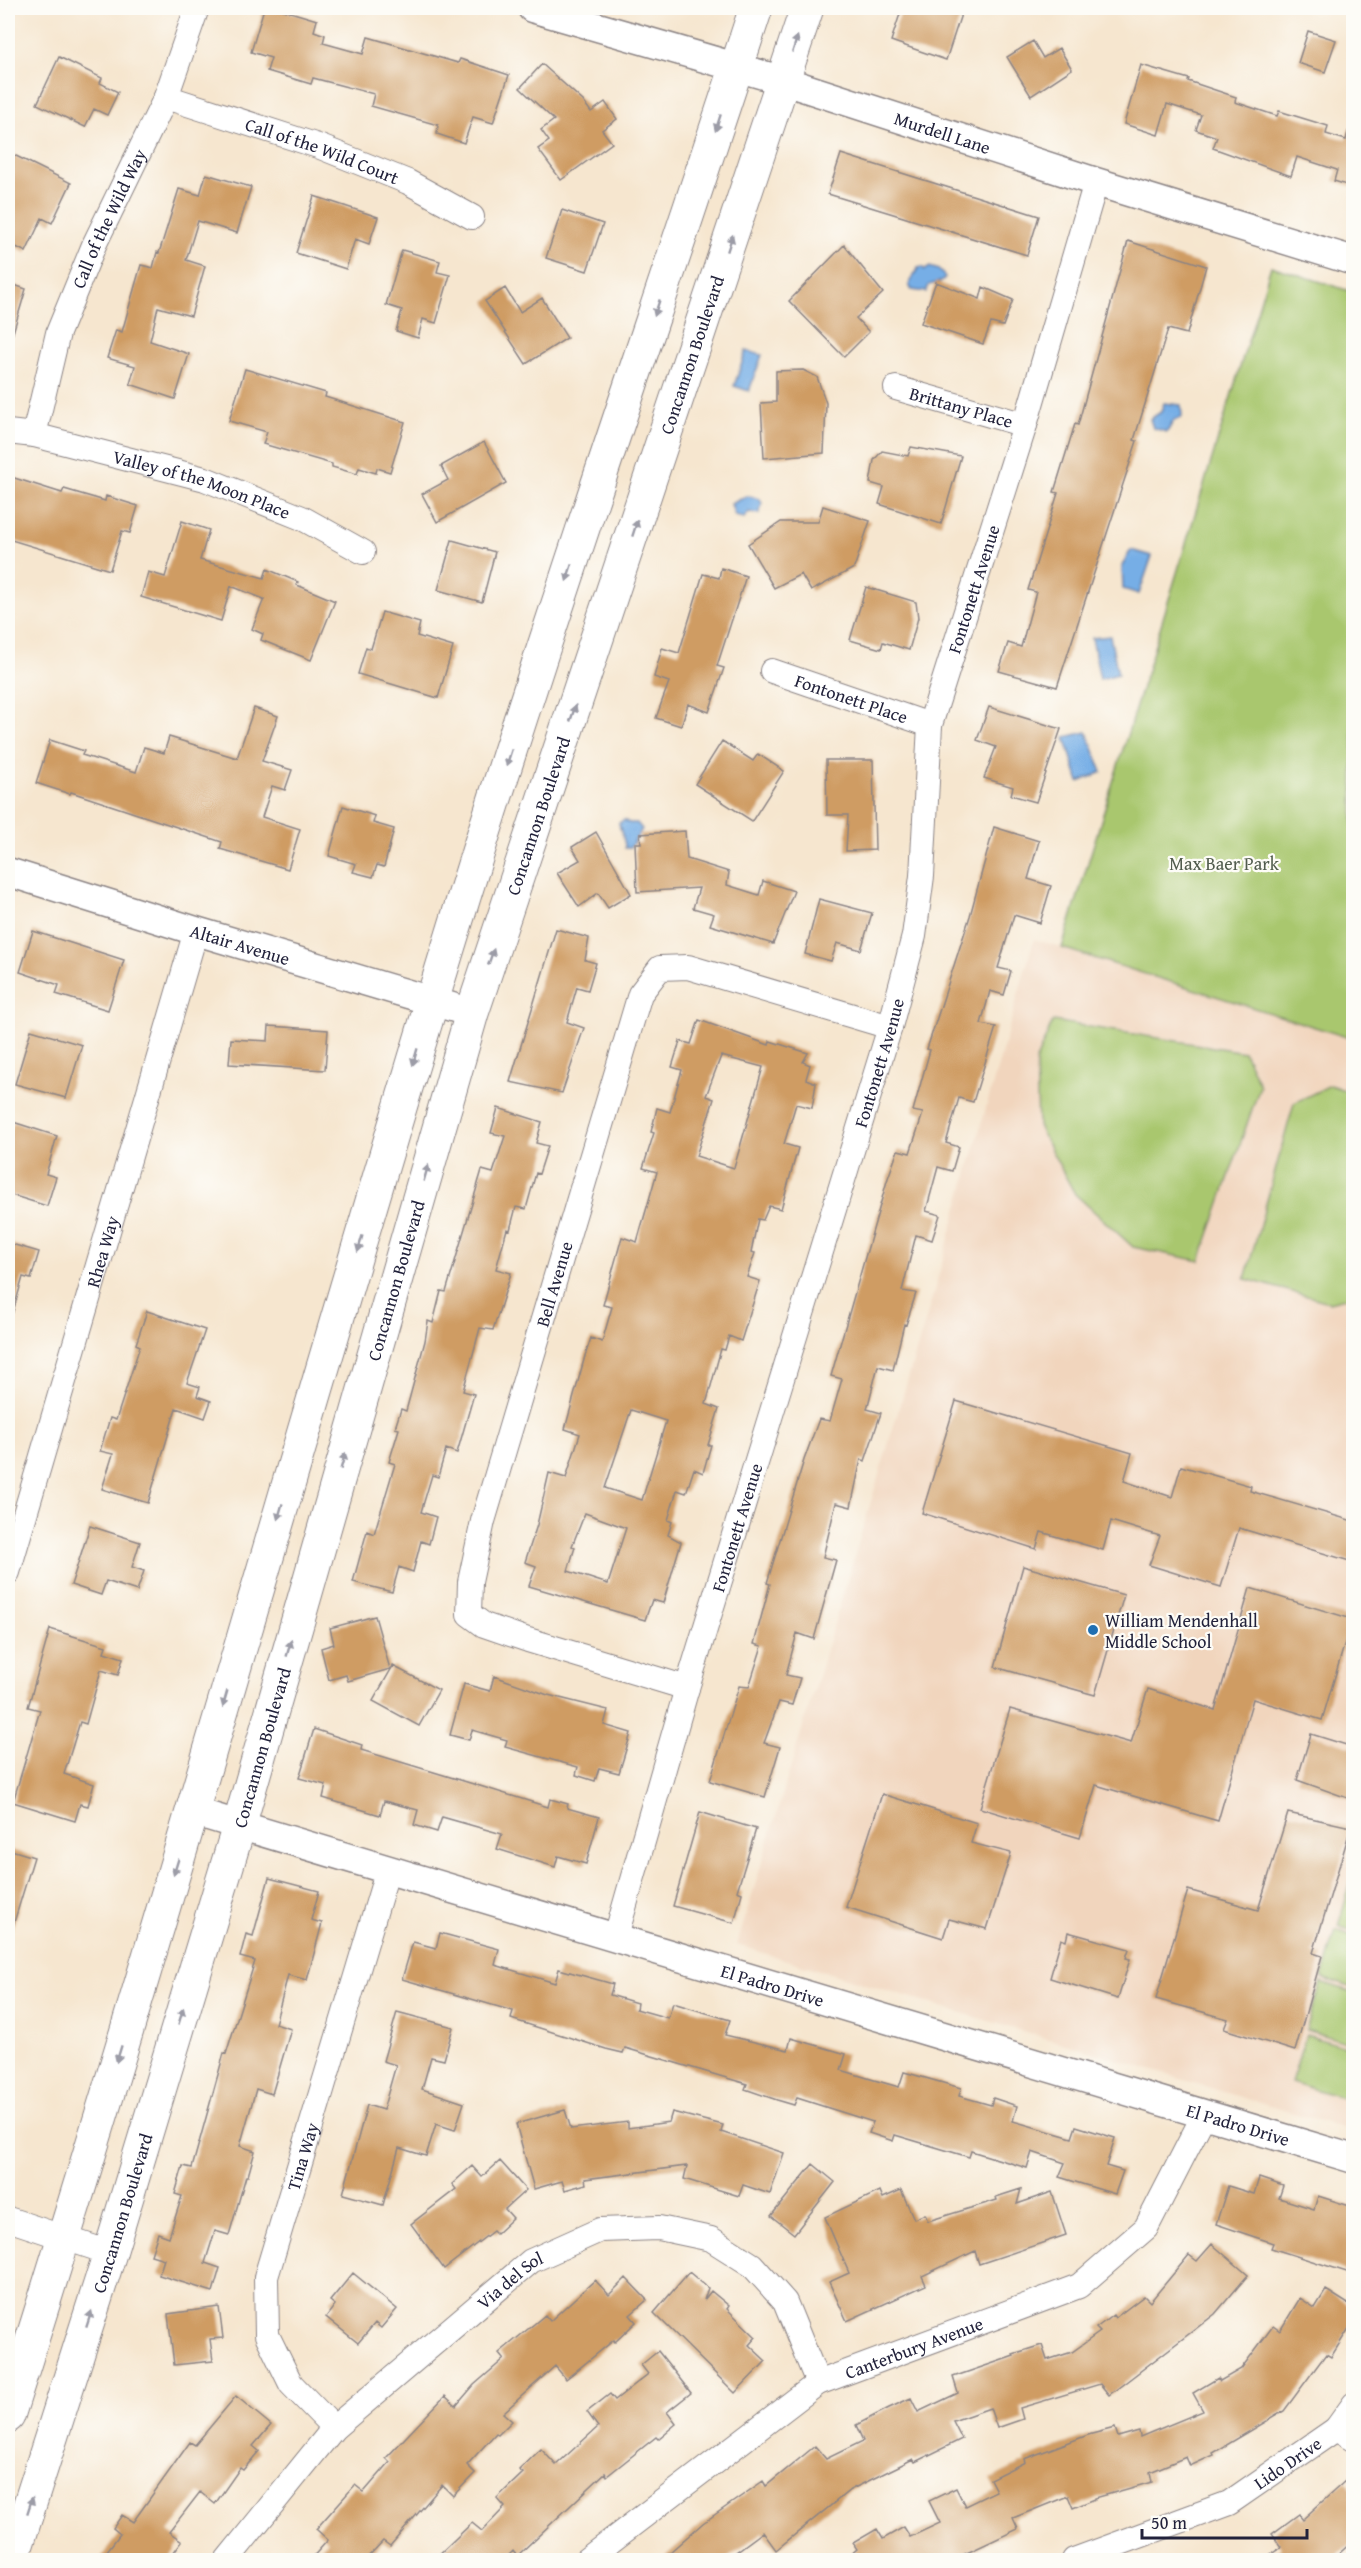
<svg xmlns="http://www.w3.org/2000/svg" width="1361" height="2568" font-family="'Gentium Book Plus',serif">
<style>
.built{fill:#f1d5bd}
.green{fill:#a9c76e;stroke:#667454;stroke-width:1.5}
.water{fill:#76aee6;stroke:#4c6890;stroke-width:1.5}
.building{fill:#cf9c63;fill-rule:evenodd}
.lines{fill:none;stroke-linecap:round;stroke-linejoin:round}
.minor-casing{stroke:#8c8485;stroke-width:26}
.tertiary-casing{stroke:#8c8485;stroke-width:31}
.secondary-casing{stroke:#8c8485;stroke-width:35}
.minor{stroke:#fff;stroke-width:24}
.tertiary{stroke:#fff;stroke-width:28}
.secondary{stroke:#fff;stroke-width:33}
.oneway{fill:#9c9ca7}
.poi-dot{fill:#1f6fb2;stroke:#fdfcf7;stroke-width:2}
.labels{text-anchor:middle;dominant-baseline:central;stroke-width:4.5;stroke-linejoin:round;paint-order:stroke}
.street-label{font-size:18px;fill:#22223b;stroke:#fdfcf7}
.park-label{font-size:18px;fill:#515c4d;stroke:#fdfcf7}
.poi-label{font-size:18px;fill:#22223b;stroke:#fdfcf7;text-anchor:start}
</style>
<rect width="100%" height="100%" fill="#fdfcf7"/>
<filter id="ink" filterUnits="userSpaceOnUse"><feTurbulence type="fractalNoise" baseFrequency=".0167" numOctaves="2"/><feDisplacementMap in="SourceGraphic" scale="12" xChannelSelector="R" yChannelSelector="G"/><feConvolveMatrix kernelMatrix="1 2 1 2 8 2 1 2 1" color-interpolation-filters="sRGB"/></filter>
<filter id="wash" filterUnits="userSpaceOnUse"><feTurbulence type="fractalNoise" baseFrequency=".008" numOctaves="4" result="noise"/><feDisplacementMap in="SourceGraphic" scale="24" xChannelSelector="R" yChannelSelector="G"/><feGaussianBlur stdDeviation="1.35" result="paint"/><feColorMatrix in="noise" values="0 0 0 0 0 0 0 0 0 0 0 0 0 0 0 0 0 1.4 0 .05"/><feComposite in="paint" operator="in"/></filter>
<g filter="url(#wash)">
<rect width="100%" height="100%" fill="#f6e6cf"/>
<path class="built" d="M1034 939 1353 1039V2131L737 1945 927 1316Z"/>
<path class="green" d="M1271 266 1353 292V1039L1062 948Z
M1053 1021 1244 1052 1260 1086 1200 1261 1133 1247 1075 1194 1038 1126 1036 1060Z
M1330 1085 1353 1093 1354 1296 1329 1302 1245 1279 1294 1103Z
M1352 1879H1354L1353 1931 1338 1926Z
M1336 1930 1353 1936V1988L1322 1978Z
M1321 1982 1353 1992V2044L1306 2030Z
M1306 2035 1353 2049V2101L1291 2082Z"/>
<path class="water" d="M922 267 925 270 930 267 939 270 945 277 943 281 929 285 926 292 912 290 909 285 918 268Z
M746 351 762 355 749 391 734 386Z
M1164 403 1181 405 1182 417 1174 420 1167 432 1153 428 1150 419 1161 412Z
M747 496 760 499 762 504 759 514 749 512 744 518 735 516 731 504Z
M1131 550 1152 556 1139 594 1123 589 1122 565Z
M1110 636 1118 674 1100 679 1092 638Z
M1087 732 1102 772 1079 782 1065 737Z
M624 820 629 823H637L642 829 630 848H625C625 838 620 833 619 823Z"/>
<g id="blocks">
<path class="building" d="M264 8H277L317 20 314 31 325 35 323 43 363 54 368 37 458 63 460 59 509 75 493 123 473 117 464 143 437 134 438 125 371 106 374 94 313 78 311 84 267 71 271 58 251 52Z
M902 8H963L946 60 891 41Z
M1308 31 1336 40 1325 72 1298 63Z
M1033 41 1043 58 1059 48 1072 69 1031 96 1007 57Z
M59 57 102 78 100 83 118 92 107 115 94 109 85 127 37 104Z
M542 64 583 101 591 112 605 102 617 119 602 130 612 143 561 180 538 149 549 141 541 130 554 120 520 88Z
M1141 65 1189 79 1188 81 1236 97 1235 102 1277 116 1279 111 1328 126 1326 134 1346 140 1349 129 1353 130V187L1334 181 1337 170 1297 157 1291 176 1213 148 1217 137 1196 130 1201 115 1167 104 1158 135 1124 124Z
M8 152 71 183 52 223 42 218 26 252 8 243Z
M841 154 1039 216 1027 255 828 194Z
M206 174 251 187 237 233 198 221 186 260 205 266 191 316 158 307 150 341 189 354 175 399 130 384 135 366 107 358 116 330 122 332 141 265 153 268 157 252 159 253 179 189 200 195Z
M314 196 378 217 369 244 355 239 346 269 296 253Z
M562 210 603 224 587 271 546 258Z
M1128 241 1206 266 1187 334 1168 329 1134 440 1137 441 1057 687 999 671 1008 643 1021 647 1036 592 1028 590 1058 493 1054 492 1075 424 1078 425Z
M844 245 883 293 856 318 869 332 844 357 789 301Z
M402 250 440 261 437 272 450 275 436 323 423 319 418 338 396 331 402 310 386 305Z
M936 282 980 299 983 287 1013 300 1003 326 991 323 983 344 921 323Z
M8 283 26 289 12 336 8 335Z
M505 288 520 312 542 298 567 338 526 364 485 301Z
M245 369 326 393 325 397 405 422 390 472 377 468 376 473 359 468 357 474 332 467V464L263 444 267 432 229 421Z
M803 370 817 377 826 403 824 453 764 458 761 403 776 402V371Z
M484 442 506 483 437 522 422 494 448 480 441 466Z
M911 447 961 456 941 524 879 504 884 487 870 483 874 460 882 451 908 456Z
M8 476 62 493 64 489 105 501 106 496 138 506 130 533 122 531 110 570 8 539Z
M823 506 870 521 854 568 811 591 801 574 774 588 748 544 781 522H818Z
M182 521 209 530 200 560 264 578 267 569 298 582 297 585 335 601 311 660 261 640 263 634 252 629 264 599 231 586 221 621 141 597 148 572 165 577Z
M452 540 495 552 482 602 438 590Z
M721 568 746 576 717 666 724 668 709 712 688 704 681 726 656 718 669 682 654 677 662 648 679 653 703 574 719 578Z
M866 587 916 602 918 618 909 650 883 642 881 649 850 640Z
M382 612 420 623 417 636 453 647 438 698 358 674 366 647 371 649Z
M989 707 1061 729 1036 802 1011 795 1013 787 984 778 996 747 977 740Z
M254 708 278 716 262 761 292 770 285 790 272 786 262 817 300 829 288 869 220 849 222 842 71 792 70 794 36 783 50 740 84 751 82 755 136 772 144 747 164 753 169 737 237 758Z
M722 741 753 761 758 754 784 771 752 821 695 784Z
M826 760H873L875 850 846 851 848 815H827Z
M343 806 375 816 373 823 394 829 384 867 377 865 373 877 353 872 356 864 329 856Z
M994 827 1039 841 1028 879 1051 886 1040 923 1014 915 998 968 1011 971 1004 995 990 991 981 1024 996 1027 973 1102 959 1098 946 1143 959 1147 952 1171 938 1167 926 1211 940 1215 932 1240 916 1235 902 1291 916 1293 906 1325 904 1324 893 1370 878 1366 867 1409 881 1413 865 1461 861 1459 851 1507 836 1503 823 1557 836 1560 814 1639 797 1633 786 1675 800 1678 792 1705 779 1702 764 1743 780 1747 765 1797 710 1781 739 1686 749 1687 762 1646 754 1644 770 1584 767 1583 804 1460 819 1419 830 1421 842 1379 831 1376 887 1181 898 1150 910 1153 923 1113 913 1111 930 1050 927 1049 970 916Z
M685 831 687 859 729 872 727 885 759 895 763 881 794 891 773 944 710 925 714 914 693 908 699 888 637 892 635 843H641L640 834Z
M596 832 631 894 608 908 598 893 579 907 557 873 580 860 572 847Z
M819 899 872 913 861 950 837 943 831 961 805 954Z
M556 929 589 938 585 960 596 963 588 990 577 987 567 1022 584 1028 562 1093 510 1082Z
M33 931 124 960 108 1010 56 994 59 985 20 972Z
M699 1020 769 1045 770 1041 808 1053 803 1062 810 1065 806 1079 816 1083 812 1108 796 1104 784 1144 798 1148 781 1209 769 1206 763 1220 758 1219 751 1252 755 1253 747 1277 760 1281 741 1341 729 1336 725 1350 721 1349 706 1404 719 1409 708 1445H711L703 1473 694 1469 686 1493 677 1490 668 1520 672 1522 668 1535 681 1542 663 1603 652 1600 645 1620 529 1586 536 1566 525 1562 537 1525 549 1473 566 1478 580 1434 565 1429 585 1356 591 1338 602 1342 612 1307 603 1305 622 1237 637 1242 657 1172 643 1168 654 1133 651 1132 657 1108 670 1112 682 1070 672 1067 680 1041 691 1044ZM721 1056 763 1067 734 1168 696 1156 714 1099 706 1096ZM631 1410 666 1421 642 1500 605 1488ZM585 1513 626 1528 608 1584 568 1571 575 1547 572 1546Z
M269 1026 328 1030 325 1070 229 1064 231 1039 268 1041Z
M31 1030 82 1045 66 1098 15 1084Z
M498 1108 542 1122 536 1143 548 1146 539 1174 536 1173 526 1209 516 1207 510 1230 507 1229 496 1269 511 1273 493 1330 480 1328 463 1391 474 1394 457 1453 446 1449 438 1477 432 1475 421 1512 436 1517 429 1544 421 1541 413 1572 399 1567 392 1592 353 1582 367 1531 374 1534 395 1464 389 1462 399 1429 395 1428 401 1409 406 1411 425 1341 428 1321 433 1323 441 1291 446 1292 482 1170 493 1173 505 1136 491 1133Z
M13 1122 57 1136 46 1174 56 1177 47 1206 8 1194V1139Z
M8 1243 39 1252 31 1279 23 1277 12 1315 8 1314Z
M147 1311 205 1330 187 1383 200 1387 197 1396 211 1401 205 1418 176 1408 148 1503 102 1489 113 1454 100 1451 110 1418 116 1420 140 1346 136 1344Z
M956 1401 1132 1453 1124 1481 1172 1497 1181 1466 1251 1486 1250 1491 1353 1521V1562L1239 1528 1221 1587 1149 1565 1160 1536 1111 1521 1103 1550 1041 1532 1036 1549 922 1513Z
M90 1526 140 1542 132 1567 144 1571 137 1591 106 1581 101 1595 71 1585Z
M1023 1566 1124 1595 1095 1695 995 1667Z
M1250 1588 1352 1619 1322 1720 1253 1699 1218 1821 1096 1785 1080 1838 980 1808 1010 1709 1131 1743 1148 1689 1215 1710Z
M375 1616 390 1669 348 1681 346 1675 329 1680 321 1648 334 1644 330 1628Z
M50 1629 106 1646 104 1652 123 1658 118 1675 101 1670 86 1724 80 1722 64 1774 94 1784 88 1806 80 1804 75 1821 13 1802 40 1710 28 1707Z
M393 1666 439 1690 419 1726 373 1701Z
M494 1676 548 1695 608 1710 604 1725 631 1733 619 1773 599 1768 595 1781 576 1775 578 1767 505 1747 507 1740 472 1730 469 1740 450 1735 464 1684 490 1691Z
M314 1729 362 1745 361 1750 480 1786 548 1807 550 1799 568 1804 567 1808 599 1817 586 1864 558 1856 555 1867 497 1849 502 1834 442 1817 437 1832 414 1825 418 1810 384 1801 380 1815 323 1798 326 1785 299 1778Z
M1311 1734 1353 1747V1800L1297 1780Z
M882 1794 977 1823 971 1843 1011 1853 987 1929 949 1919 943 1938 846 1907Z
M700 1812 756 1829 737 1891 742 1893 734 1923 673 1906Z
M1288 1813 1351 1827 1313 1953 1322 1956 1295 2051 1224 2029 1228 2019 1156 1999 1188 1890 1258 1910Z
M8 1849 34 1857 12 1929H8Z
M269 1878 319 1891 311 1920 322 1923 307 1980 288 1975 275 2024 291 2029 272 2094 256 2089 240 2146 255 2151 248 2176H246L229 2235 215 2231 205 2263 220 2268 213 2292 159 2275 164 2259 151 2255 158 2233 169 2237 182 2196 175 2194 183 2166 192 2168 224 2053 226 2054 255 1961 240 1957 246 1934 253 1936Z
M1068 1932 1129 1949 1126 1958 1130 1959 1118 1999 1050 1978 1061 1939 1066 1941Z
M440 1933 499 1949 495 1965 555 1983 559 1969 613 1984 610 1995 637 2003 636 2009 668 2018 673 2003 730 2020 725 2035 788 2050 791 2038 846 2054 841 2070 874 2080 899 2087 904 2072 961 2088 959 2096 991 2105 993 2098 1017 2106 1013 2121 1072 2138 1076 2126 1115 2138 1106 2166 1123 2171 1115 2194 1059 2177 1065 2163 1032 2152 1027 2168 971 2151 969 2157 895 2135 893 2141 869 2133 873 2122 797 2098 794 2105 777 2100 745 2089 747 2084 625 2048 623 2053 606 2049 511 2019 513 2011 402 1979 413 1942 436 1948Z
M397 2012 453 2027 444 2060 431 2057 422 2089 464 2103 455 2130 436 2124 426 2156 399 2148 383 2205 343 2194 367 2105 383 2110 396 2065 383 2061Z
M565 2110 571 2129 628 2122V2128L669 2122 672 2112 723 2125 721 2132 784 2153 770 2194 743 2185 739 2196 684 2179 687 2166 585 2179 586 2184 565 2190 562 2181 534 2189 516 2124Z
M500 2161 526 2190 505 2209 513 2218 496 2234 493 2231 444 2269 411 2224 456 2189 452 2184 472 2166 482 2177Z
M813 2164 835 2182 794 2234 771 2216Z
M1259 2178 1283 2186 1279 2198 1314 2209 1318 2196 1353 2207V2274L1271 2248 1273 2243 1216 2224 1228 2186 1254 2194Z
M1021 2189 1017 2204 1052 2192 1066 2235 979 2264 975 2251 922 2276 926 2285 847 2321 829 2282 849 2273 825 2217 880 2191 883 2198 901 2190 914 2219 925 2214 928 2221 997 2200 996 2197Z
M1212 2244 1248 2275 1215 2314 1109 2395 1100 2384 1020 2408 1023 2419 997 2428 990 2408 953 2421 962 2439 915 2462 913 2459 850 2490 776 2550 763 2532 725 2560H661L703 2523 763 2481 766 2486 815 2446 826 2459 863 2441 856 2425 889 2408 911 2398 918 2412 958 2393 953 2377 1014 2356 1013 2354 1042 2345 1047 2360 1072 2352 1100 2332 1096 2328 1113 2315 1115 2318 1144 2296 1150 2302 1189 2255 1197 2261Z
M689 2272 708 2288 704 2300 711 2291 729 2306 727 2309 756 2337 749 2345 766 2361 735 2393 654 2313Z
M353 2273 397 2309 381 2328 375 2323 358 2343 326 2317 335 2305 330 2301Z
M626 2278 647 2300 630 2315 636 2322 615 2342 614 2340 566 2379 555 2366 503 2413 512 2421 498 2435 496 2433 467 2465 475 2473 453 2496 442 2485 390 2546 383 2541 365 2560H310L328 2540 316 2529 355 2485 364 2492 390 2462 386 2458 445 2396 456 2406 474 2385 504 2359 499 2353 545 2315 550 2321 595 2280 609 2295Z
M1326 2290 1353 2307V2322L1331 2357 1326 2354 1284 2411 1213 2453 1214 2455 1190 2466 1186 2457 1150 2472 1152 2482 1095 2498V2499L1073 2508 1068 2496 1013 2518 1018 2529 952 2560H844L857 2549 853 2543 877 2529 883 2539 904 2527 910 2537 940 2523 929 2501 956 2488 965 2506 996 2491 990 2479 1025 2462 1024 2459 1088 2435 1115 2428 1118 2437 1139 2431 1140 2437 1203 2411 1193 2393 1218 2378 1220 2381 1241 2369 1273 2326 1280 2331 1300 2298 1315 2308Z
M219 2307 223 2338 210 2339 213 2361 174 2365 168 2314Z
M658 2351 691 2393 667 2412 676 2424 658 2439 656 2437 607 2476 605 2473 517 2556 513 2551 504 2560H433L472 2523 482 2531 505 2507 497 2498 523 2473 519 2470 541 2449 556 2465 598 2427 587 2412 610 2394 615 2400 648 2374 641 2365Z
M236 2396 271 2425 253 2446 259 2451 243 2470 240 2468 215 2504 200 2492 169 2532 182 2541 168 2560H100L120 2534 113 2528 122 2515 133 2522 190 2442 195 2445Z
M1345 2481 1353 2491V2541L1332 2560H1262L1281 2547 1272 2534 1299 2514 1303 2519Z"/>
</g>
</g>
<g filter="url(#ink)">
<use href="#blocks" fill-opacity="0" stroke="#8c8485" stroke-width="1.5"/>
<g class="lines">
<g class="minor-casing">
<g id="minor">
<path id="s1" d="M166 97 318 146 408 182 472 217"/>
<path id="s2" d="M896 388 1025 425"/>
<path id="s3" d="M8 432 34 435 205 479 302 518 363 552"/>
<path id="s4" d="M34 435 58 333 94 245 166 97 197 8"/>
<path id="s5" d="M772 671 930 725"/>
<path id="s6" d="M8 1572 196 931"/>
<path id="s7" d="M687 1688 528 1640 484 1625 469 1614 470 1582 483 1521 640 994 660 968 688 967 890 1027"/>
<path id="s8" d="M616 1936 687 1688 890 1027 914 936 922 876 930 725 1025 425 1096 182"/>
<path d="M8 2219 110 2253"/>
<path id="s9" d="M334 2428 291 2384 267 2335 266 2277 388 1869"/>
<path d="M1336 2429 1354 2440"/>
<path id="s10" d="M227 2560 334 2428 531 2261 600 2230 659 2228 711 2239 752 2265 785 2302 818 2383"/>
<path id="s11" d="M586 2560 818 2383 1079 2286 1146 2228 1205 2113"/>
<path id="s12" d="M1074 2560 1229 2503 1336 2429 1354 2404"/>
</g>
</g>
<g class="tertiary-casing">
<g id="tertiary">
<path id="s13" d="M532 8 784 81 1096 182 1354 261"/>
<path id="s14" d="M8 872 196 931 472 1013"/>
<path id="s15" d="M192 1811 1354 2159"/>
</g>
</g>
<g class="secondary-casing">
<g id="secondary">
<path d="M8 2416C156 1949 288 1477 430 1008 531 672 647 341 756 8"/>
<path id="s16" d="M12 2560 110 2253 239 1826 472 1013 807 8"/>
</g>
</g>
<use href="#minor" class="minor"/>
<use href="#tertiary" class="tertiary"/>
<use href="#secondary" class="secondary"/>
</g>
<defs><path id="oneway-solid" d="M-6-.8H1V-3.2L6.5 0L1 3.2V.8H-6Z" transform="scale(1.5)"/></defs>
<g class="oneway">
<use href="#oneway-solid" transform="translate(795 44) rotate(-72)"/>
<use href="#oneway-solid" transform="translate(718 123) rotate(108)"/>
<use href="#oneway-solid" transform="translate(730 243) rotate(-72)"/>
<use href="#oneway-solid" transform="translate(657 308) rotate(108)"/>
<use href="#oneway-solid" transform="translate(635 528) rotate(-72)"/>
<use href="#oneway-solid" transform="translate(569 573) rotate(108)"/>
<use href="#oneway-solid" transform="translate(573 713) rotate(-71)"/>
<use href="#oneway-solid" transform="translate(509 758) rotate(108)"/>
<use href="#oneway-solid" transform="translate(491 957) rotate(-71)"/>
<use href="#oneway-solid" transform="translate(415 1057) rotate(106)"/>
<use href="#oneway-solid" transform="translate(426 1173) rotate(-74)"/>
<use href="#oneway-solid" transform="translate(360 1244) rotate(106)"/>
<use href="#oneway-solid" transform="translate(343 1461) rotate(-74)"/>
<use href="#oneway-solid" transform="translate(280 1512) rotate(106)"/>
<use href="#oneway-solid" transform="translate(289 1648) rotate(-74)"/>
<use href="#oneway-solid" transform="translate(225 1699) rotate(106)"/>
<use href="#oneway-solid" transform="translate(176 1867) rotate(107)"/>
<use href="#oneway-solid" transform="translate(181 2016) rotate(-73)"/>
<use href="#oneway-solid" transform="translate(119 2054) rotate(107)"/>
<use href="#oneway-solid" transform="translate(89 2319) rotate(-72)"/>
<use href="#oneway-solid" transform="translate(30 2505) rotate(-72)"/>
</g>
</g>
<circle class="poi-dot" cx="1093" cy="1630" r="6"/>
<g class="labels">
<g class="street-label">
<text stroke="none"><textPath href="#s13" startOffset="429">Murdell Lane</textPath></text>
<text stroke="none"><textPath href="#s1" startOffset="165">Call of the Wild Court</textPath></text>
<text stroke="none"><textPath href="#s4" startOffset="230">Call of the Wild Way</textPath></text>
<text stroke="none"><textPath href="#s16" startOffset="2308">Concannon Boulevard</textPath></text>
<text stroke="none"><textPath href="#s2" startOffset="68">Brittany Place</textPath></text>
<text stroke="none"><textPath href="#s3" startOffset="201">Valley of the Moon Place</textPath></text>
<text stroke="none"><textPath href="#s8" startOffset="1398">Fontonett Avenue</textPath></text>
<text stroke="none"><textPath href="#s5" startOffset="84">Fontonett Place</textPath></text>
<text stroke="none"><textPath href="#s16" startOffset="1822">Concannon Boulevard</textPath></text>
<text stroke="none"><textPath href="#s14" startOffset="243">Altair Avenue</textPath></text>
<text stroke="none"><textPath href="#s8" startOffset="912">Fontonett Avenue</textPath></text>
<text stroke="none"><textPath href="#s6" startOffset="334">Rhea Way</textPath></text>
<text stroke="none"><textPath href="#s16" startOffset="1336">Concannon Boulevard</textPath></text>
<text stroke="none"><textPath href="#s7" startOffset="573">Bell Avenue</textPath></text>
<text stroke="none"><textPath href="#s8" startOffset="426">Fontonett Avenue</textPath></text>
<text stroke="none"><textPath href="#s16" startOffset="850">Concannon Boulevard</textPath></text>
<text stroke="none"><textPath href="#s15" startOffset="606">El Padro Drive</textPath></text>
<text stroke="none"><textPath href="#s15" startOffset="1092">El Padro Drive</textPath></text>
<text stroke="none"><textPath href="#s9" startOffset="300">Tina Way</textPath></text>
<text stroke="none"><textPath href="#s16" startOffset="364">Concannon Boulevard</textPath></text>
<text stroke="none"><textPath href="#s10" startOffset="400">Via del Sol</textPath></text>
<text stroke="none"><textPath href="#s11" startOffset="394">Canterbury Avenue</textPath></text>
<text stroke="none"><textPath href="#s12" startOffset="236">Lido Drive</textPath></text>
</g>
<g class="park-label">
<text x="1224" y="863">Max Baer Park</text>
</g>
<g class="poi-label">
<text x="1105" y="1620">William Mendenhall<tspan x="1105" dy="21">Middle School</tspan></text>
</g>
</g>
<rect width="1361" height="2568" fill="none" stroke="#fdfcf7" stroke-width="30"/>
<path d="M1142 2529v9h165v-9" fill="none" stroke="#22223b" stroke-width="3"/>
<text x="1151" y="2529" font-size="18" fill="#22223b" stroke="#fdfcf7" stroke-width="4.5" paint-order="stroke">50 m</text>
</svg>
